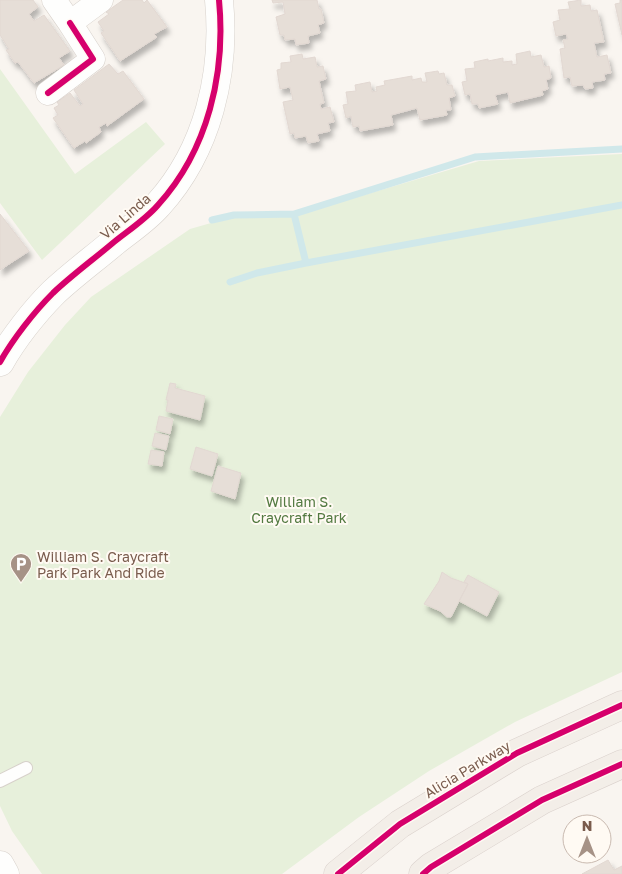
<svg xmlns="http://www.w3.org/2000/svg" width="622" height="874" font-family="'Golos Text',sans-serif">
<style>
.green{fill:#e7f0db}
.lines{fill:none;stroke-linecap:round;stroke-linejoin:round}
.stream{stroke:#d0e8ea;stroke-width:7}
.building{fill:#e6ded7;stroke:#e2d8d2;filter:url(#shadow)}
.service-casing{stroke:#d7d1cb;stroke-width:14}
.minor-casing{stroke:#d7d1cb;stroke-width:25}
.tertiary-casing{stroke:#d7d1cb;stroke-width:29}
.primary-casing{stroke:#dad1cc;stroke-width:29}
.service{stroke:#fefefd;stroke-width:12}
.minor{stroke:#fefefd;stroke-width:24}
.tertiary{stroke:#fefefd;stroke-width:28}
.primary{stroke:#f3eee8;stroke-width:28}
.cycleway-casing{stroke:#fffaf3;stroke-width:9}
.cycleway{stroke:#d6006c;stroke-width:6}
.labels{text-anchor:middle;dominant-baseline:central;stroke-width:4;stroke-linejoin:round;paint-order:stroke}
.street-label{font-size:14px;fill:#7a5c4d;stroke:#fffaf3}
.park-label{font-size:14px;fill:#537a41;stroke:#fffaf3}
.poi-label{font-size:14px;fill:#7a5c4d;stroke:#fffaf3;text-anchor:start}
</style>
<defs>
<filter id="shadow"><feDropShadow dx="3" dy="5.5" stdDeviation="2.5" flood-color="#0004"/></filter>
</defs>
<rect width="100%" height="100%" fill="#f9f5f0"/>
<path class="green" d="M0 69 75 174 146 122 165 144 42 260 0 203Z
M622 154V672L515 722 429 771 359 817 282 874H42L12 831 0 806V417L28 372 65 325 91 297 190 229 232 217 293 216 479 161Z"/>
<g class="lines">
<path class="stream" d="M212 220 234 215 294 214
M306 263 294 214 475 157 622 149
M230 282 257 273 306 263 622 205"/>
</g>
<path class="building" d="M0 0H33L38 7 29 14 34 21 44 15 70 51 59 58 64 65 34 83 18 62 15 63 6 50 9 49 0 35Z
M123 0H142L144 3 147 0 167 27 154 34 157 37 120 61 101 33 104 31 98 22 109 14 106 12Z
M272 0H317L319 9H321L324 23 318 25 320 33 308 36 309 43 296 45 295 39 285 40 284 35H280L276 17 285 14 283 2 273 3Z
M581 0V6L590 5 591 11 597 10 604 42 594 43 597 57 607 55 611 73 604 74 605 80 592 82 593 88 585 89 583 85 572 86 570 77 564 78 560 49 565 48 563 40 568 39 566 34 556 36 553 22 560 20 558 10 570 9 568 2Z
M620 0H622V35L615 4 620 3Z
M530 51 531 57 541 55 544 67 549 66 551 78 546 80 548 89 542 91 543 95 510 103 508 92 495 95 498 104 479 108 478 104H472L470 94 465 95 462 82 467 81 465 69 475 68 474 62 488 59V61L503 58V62L512 61V65L517 64 516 54Z
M302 54 303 59 315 57 317 67 323 66 326 79 319 81 324 103 320 104 321 109 330 107 334 122 328 123 330 131 317 134 319 141 308 143 306 136 295 138 294 133 290 134 283 102 293 100 290 87 280 89 277 70 281 69V63L291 62 290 56Z
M109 64 118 74 123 71 144 99 107 126 106 123 99 127 101 132 86 143 85 141 74 148 53 118 58 115 54 108 59 105 57 102 70 93 80 106 83 104 74 90Z
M438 71 439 74 444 73 447 85H452L455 96 449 98 451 110H446L447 115 420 120 417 108 391 115 393 125 360 131 359 126 353 127 351 116 346 118 343 105 348 104 346 92 356 91 355 85 370 82 372 92 377 91 376 87 385 85 384 81 412 76V80L421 78 422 82H427L425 73Z
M0 214 29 251 0 270Z
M170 383 176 384 175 388 205 396 200 420 166 411 168 400H166Z
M159 416 173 419 170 434 156 430Z
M155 433 169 436 166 450 152 446Z
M196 447 218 454 212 476 190 469Z
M151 450 164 452 162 466 148 464Z
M218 466 241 473 235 499 211 491Z
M442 572 451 578 468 584 451 617H447L440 611 424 604 439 581Z
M468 575 499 592 487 616 459 601 468 584 464 582Z
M608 860 614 870 622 866V874H582Z"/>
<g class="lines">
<g class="service-casing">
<path id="service" d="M0 781 26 768"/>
</g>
<g class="minor-casing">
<path id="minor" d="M54 0 70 23 101 0
M48 93 93 59 70 23"/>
</g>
<g class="tertiary-casing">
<path id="tertiary" d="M0 362C13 339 34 312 53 293 72 275 94 259 114 242 129 230 146 219 158 205 208 150 226 73 219 0
M0 865 5 874"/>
</g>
<g class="primary-casing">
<path id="primary" d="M338 874 400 824 517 753 622 705
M423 874 431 867 542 800 622 764"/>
</g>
<use href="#service" class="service"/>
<use href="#minor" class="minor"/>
<use href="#tertiary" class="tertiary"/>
<use href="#primary" class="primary"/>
<g class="cycleway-casing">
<path id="cycleway" d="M48 93 93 59 70 23
M0 362C13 339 34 312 53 293 72 275 94 259 114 242 129 230 146 219 158 205 208 150 226 73 219 0
M338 874 400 824 517 753 622 705
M423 874 431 867 542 800 622 764"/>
</g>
<use href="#cycleway" class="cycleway"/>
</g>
<defs>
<g id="parking-pin" transform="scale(1.125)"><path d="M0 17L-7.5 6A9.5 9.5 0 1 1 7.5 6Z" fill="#a69286" stroke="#fffaf3"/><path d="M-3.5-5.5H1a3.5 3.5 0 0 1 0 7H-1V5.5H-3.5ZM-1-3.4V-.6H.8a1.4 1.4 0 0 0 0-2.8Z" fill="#fff"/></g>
</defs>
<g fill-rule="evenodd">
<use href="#parking-pin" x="21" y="564"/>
</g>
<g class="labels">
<g class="street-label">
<text transform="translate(125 216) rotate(-41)">Via Linda</text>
<text transform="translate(467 769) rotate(-31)">Alicia Parkway</text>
</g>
<g class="park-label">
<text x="299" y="501">William S.<tspan x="299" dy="16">Craycraft Park</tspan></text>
</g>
<g class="poi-label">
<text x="37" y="556">William S. Craycraft<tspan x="37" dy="16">Park Park And Ride</tspan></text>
</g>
</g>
<g transform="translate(587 839)"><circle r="24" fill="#fffaf3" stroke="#cabbb1"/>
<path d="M0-4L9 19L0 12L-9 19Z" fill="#a69286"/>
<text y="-8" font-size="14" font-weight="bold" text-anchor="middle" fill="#7a5c4d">N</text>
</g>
</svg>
